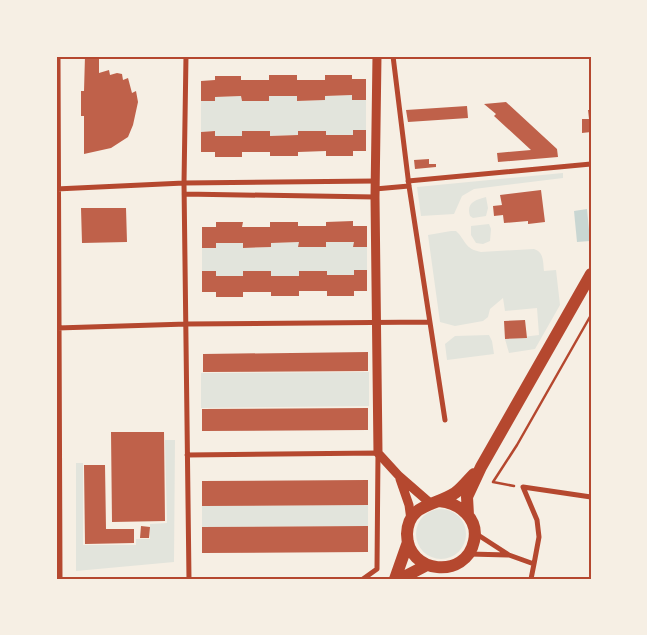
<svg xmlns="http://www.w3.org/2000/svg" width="647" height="635" font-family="'Sofia Sans Condensed',sans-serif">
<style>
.green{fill:#e2e4dc}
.water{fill:#c9d6d2}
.building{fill:#bf614a}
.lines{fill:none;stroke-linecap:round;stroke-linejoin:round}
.path{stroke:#b5482f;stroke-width:2.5}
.minor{stroke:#b5482f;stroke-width:5}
.tertiary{stroke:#b5482f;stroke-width:9}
.primary{stroke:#b5482f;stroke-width:12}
.neatline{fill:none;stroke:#b5482f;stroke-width:2}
</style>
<rect width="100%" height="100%" fill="#f6efe4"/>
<path class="green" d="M352 95 353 100H366V130H353V135H326L325 131H298V135L270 136 269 131H242V136H215V131L201 132V101H214L215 97 241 96 242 101H269V96H297L298 101 325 100V96Z
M563 173V178L474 189 462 196 454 214 421 216 417 187Z
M486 197 488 208 486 216 473 218 470 216C466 203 475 200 486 197Z
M489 224 491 229 490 241 483 244 476 243 471 235V226Z
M451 231H456C466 240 464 249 481 252L534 249C544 252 543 262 544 271L556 270 560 305 535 349 509 353 505 339 539 335 537 308 505 311 503 298 490 309 488 317 483 321 455 326 440 322 428 235Z
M299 242V247H326V242H354V247H367V270H354V275H327L326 271H299V276H271L243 271V276H216V271H202V248H216V243H243V248L270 247 271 243Z
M489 335 492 341 494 354 447 360 445 344 455 336Z
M369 372V406L201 408V373Z
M165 440H175L174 562 76 571V463H83V545H136V539H150V524L167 523Z
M368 505V526L202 527V506Z
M416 534a25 25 0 1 1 50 0a25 25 0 1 1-50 0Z"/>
<path class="water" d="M587 209 590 241 577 242 574 211Z"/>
<path class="building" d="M85 56H99V73L109 70 110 75 117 73 122 74 123 80 128 78 132 93 136 91 138 102 133 125 128 137 111 148 84 154V116H81V91H84Z
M269 75H297V80H325V75H352V79H366V100H352V95L325 96V100L297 101V96H269V101H242L241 96 215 97V101H201V81L215 80V76H241V80H269Z
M506 102 557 149 558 157 498 162 497 153 531 150 494 116 496 114 484 104Z
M467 106 468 118 408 122 406 110Z
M588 110H591V132L582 133V119H589Z
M353 130H366V151H353V156H326V151L298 152V156H270V152H242V157H215V152H201V132L215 131V136H242V131H270V136L298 135V131H326V135H353Z
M429 159V164H436V167L415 169 414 160Z
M541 190 545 222 528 224V221L504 223 503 215 494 216 493 206 502 205 500 195Z
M81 208H126L127 242 82 243Z
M353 221V226H367V247H353L354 242H326V247H298L299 242 271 243V247L243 248V243H216V248H202V227H216V222H243L242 227H270V222H298V226H326V222Z
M354 270H367V291H354V296H327V291H299V296H271V292H243V297H216V292H202V271H216V276H243V271H271V276H299V271H327V275H354Z
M525 320 527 338 505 339 504 321Z
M368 352V371L203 372V354Z
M368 408V430L202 431V409Z
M111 432H164L165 521 112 522Z
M84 465H105L106 529H134V543L85 544Z
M368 480V505L202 506V481Z
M141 526 150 527 149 538H140Z
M368 526V552L202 553V527Z"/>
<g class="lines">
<path class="path" d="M514 486 493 482 517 445 591 315"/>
<path class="minor" d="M58 56 60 579
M186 56 184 183 189 579
M393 56 409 186 445 420
M408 181 591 164
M56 189 184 183 375 181
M375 189 409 186
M184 194 375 197
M57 328 187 324 430 322
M187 455 378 453 377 569 363 579
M475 533 509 555 534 564 531 579
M469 554 508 555
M534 564 539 537 537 520 523 487 591 497"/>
<path class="tertiary" d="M377 56 375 197 378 453 399 476 430 503
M400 479 409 505 411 520"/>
<path class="primary" d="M439 501C460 503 479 519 474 541 466 580 407 574 407 534 408 503 436 506 455 493 462 488 468 480 474 474
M468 515 467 497 481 467 591 274
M395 579 408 542
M400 579 427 565"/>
</g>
<rect width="647" height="635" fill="none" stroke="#f6efe4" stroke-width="115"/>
<rect x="58" y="58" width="532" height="520" class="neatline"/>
</svg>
